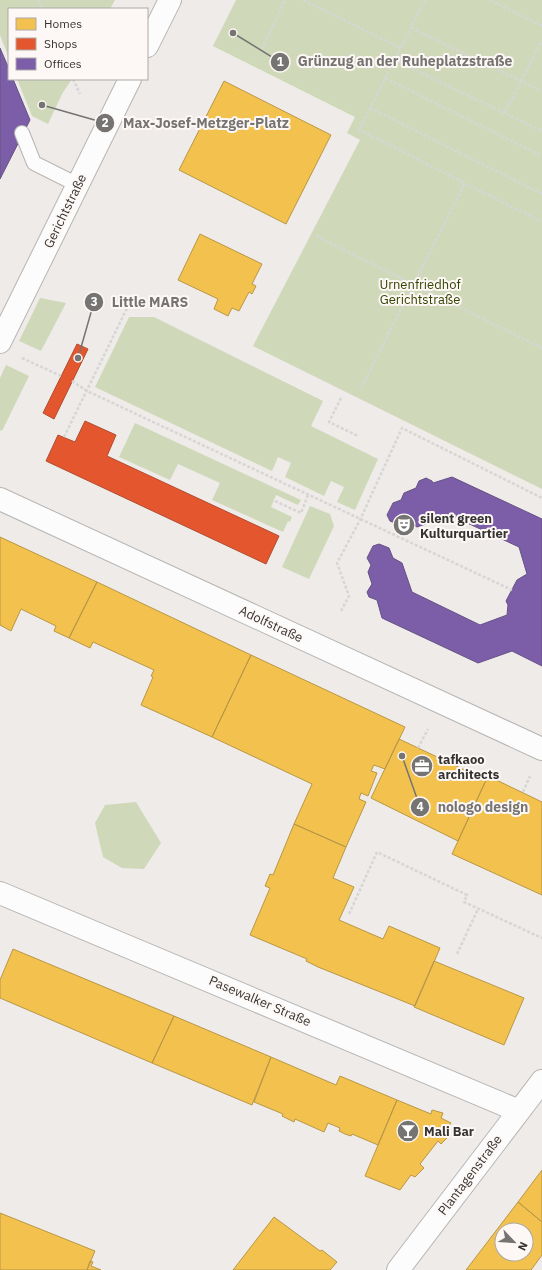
<svg xmlns="http://www.w3.org/2000/svg" width="542" height="1270" font-family="'IBM Plex Sans',sans-serif">
<style>
.green{fill:#cfd9b9}
.homes{fill:#f2c14e;stroke:#b99746;fill-rule:evenodd}
.shops{fill:#e4572e;stroke:#b04c30}
.offices{fill:#7b5ea7;stroke:#665184}
.lines{fill:none;stroke-linecap:round;stroke-linejoin:round}
.lane-casing{stroke:#b7b5b3;stroke-width:16}
.street-casing{stroke:#b7b5b3;stroke-width:24}
.path{stroke:#d6d6d5;stroke-width:2.5;stroke-dasharray:3 2;stroke-linecap:butt}
.lane{stroke:#fcfcfc;stroke-width:14}
.street{stroke:#fcfcfc;stroke-width:22}
.labels{text-anchor:middle;dominant-baseline:central;stroke-width:4;stroke-linejoin:round;paint-order:stroke}
.street-label{font-size:13px;fill:#353433;stroke:#fdf8f5}
.park-label{font-size:13px;fill:#344500;stroke:#fdf8f5}
.poi-label{font-size:13px;font-weight:bold;fill:#353433;stroke:#fdf8f5;text-anchor:start}
.leader{fill:none;stroke:#767473;stroke-width:1.5}
.callout-dot{fill:#767473;stroke:#fdf8f5;stroke-width:1.5}
.mark-label{font-size:12px;text-anchor:middle;font-weight:bold;fill:#fff}
.callout-label{font-size:14px;text-anchor:middle;font-weight:bold;fill:#767473;stroke:#fdf8f5;stroke-width:4;stroke-linejoin:round;paint-order:stroke}
</style>
<rect width="100%" height="100%" fill="#eeebe9"/>
<path class="green" d="M0 0H115L110 9H9V58L0 35Z
M236 0H542V489L253 346 360 140 347 133 355 117 213 46Z
M17 79H72L62 94 48 124 32 116Z
M40 298 66 303 41 351 19 341Z
M129 317H154L323 401 311 426 378 459 355 510 337 502 344 487 331 481 324 496 285 477 291 463 278 457 272 471 95 387Z
M6 365 29 376 2 431 0 430V378Z
M135 423 301 500 298 505 276 495 271 507 292 517 290 522 288 521 283 532 212 500 220 483 178 464 170 480 119 457Z
M310 506 330 514 334 526 309 579 282 567Z
M136 802 161 843 144 869 122 868 103 857 95 823 105 805Z"/>
<path class="homes" d="M224 81 331 135 286 224 179 170Z
M200 234 262 264 252 284 256 286 252 294 249 292 239 311 232 308 228 316 214 309 218 299 178 280Z
M0 537 97 582 69 638 54 631 56 626 21 609 11 631 0 625Z
M97 582 251 655 212 737 141 705 153 677 151 676 154 670 93 642 90 648 69 638Z
M251 655 405 727 385 769 374 765 371 771 377 773 368 796 361 793 359 799 366 802 346 847 294 824 312 784 212 737Z
M399 739 486 780 458 841 371 798Z
M488 776 542 802V895L452 854Z
M294 824 346 847 333 878 354 887 339 920 383 939 389 926 440 948 415 1006 318 967 306 961 307 959 250 935 270 888 265 886 270 874 273 875Z
M13 949 174 1016 152 1063 0 998V980Z
M434 961 524 998 504 1045 414 1007Z
M174 1016 271 1057 252 1105 152 1063Z
M271 1057 336 1085 340 1076 397 1100 378 1145 352 1134 351 1136 345 1134 339 1131 340 1128 328 1123 324 1132 295 1119 294 1122 282 1116 283 1114 254 1102Z
M397 1100 431 1114 432 1110 443 1113 441 1118 451 1123 444 1132 449 1136 441 1144 438 1141 420 1164 424 1168 415 1177 411 1175 400 1190 365 1176Z
M542 1170V1222L518 1202Z
M518 1202 542 1222V1255L531 1270H466ZM502 1230H526V1254H502Z
M0 1213 95 1251 87 1270H0Z
M274 1217 320 1251 322 1250 337 1262 330 1270H233Z
M90 1261 93 1262 91 1266 101 1270H87Z"/>
<path class="shops" d="M77 344 88 349 54 419 43 413Z
M85 421 116 435 107 456 279 536 266 564 46 461 58 435 75 442Z"/>
<path class="offices" d="M0 48 9 69V79H13L30 120 0 179Z
M452 477 542 519V666L512 651 478 663 382 618 377 600 369 597 367 592 372 584 368 572 371 565 367 558 373 546 379 544 389 548 393 558 402 563 412 592 480 625 507 615 508 605 506 601 517 580 527 574 519 547 450 515 417 527 409 523 401 526 390 521 387 515 393 503 401 500 404 493 416 488 419 481 426 478 432 481 433 483Z"/>
<g class="lines">
<g class="lane-casing">
<path id="lane" d="M22 133 34 163 78 185"/>
</g>
<g class="street-casing">
<path id="street" d="M147 46 170 0
M0 342 130 79
M0 499 542 749
M0 893 519 1111
M398 1270 542 1081"/>
</g>
<path class="path" d="M38 0 42 9
M303 0 401 48
M425 0 359 130 542 222
M490 0 542 26
M411 28 542 91
M262 49 285 0
M394 60 542 131
M385 78 542 156
M73 79 80 94
M370 108 542 194
M505 112 542 40
M316 236 542 348
M22 358 61 376
M72 381 87 391 512 590
M361 388 465 183
M341 398 329 422 358 436
M64 437 133 296
M275 501 301 513 308 495
M341 611 349 596 337 563 360 520 402 428 542 498
M418 748 428 729
M523 792 530 776
M349 914 377 852 467 895 464 902 542 938
M457 954 478 909"/>
<use href="#lane" class="lane"/>
<use href="#street" class="street"/>
</g>
<defs>
<g id="theatre-disc" transform="scale(1.15)"><circle r="9.5" fill="#767473" stroke="#fdf8f5"/><path d="M-5-5.5Q0-4 5-5.5V0Q5 5 0 6Q-5 5-5 0ZM-3.3-2.5H-1v1.5H-3.3ZM1-2.5H3.3v1.5H1ZM-2.8 1Q0 5.5 2.8 1Z" fill="#fff"/></g>
<g id="office-disc" transform="scale(1.15)"><circle r="9.5" fill="#767473" stroke="#fdf8f5"/><path d="M-6-3h4V-5.5h4V-3h4V5H-6ZM-1-4.5V-3h2v-1.5ZM-6 0V1H6V0Z" fill="#fff"/></g>
<g id="bar-disc" transform="scale(1.15)"><circle r="9.5" fill="#767473" stroke="#fdf8f5"/><path d="M-6-5H6L.8 .8V4.5H3.5V6h-7V4.5H-.8V.8Z" fill="#fff"/></g>
</defs>
<g fill-rule="evenodd">
<use href="#theatre-disc" x="404" y="525"/>
<use href="#office-disc" x="422" y="766"/>
<use href="#bar-disc" x="408" y="1131"/>
</g>
<g class="labels">
<g class="street-label">
<text transform="translate(65 211) rotate(-64)">Gerichtstraße</text>
<text transform="translate(271 624) rotate(25)">Adolfstraße</text>
<text transform="translate(260 1001) rotate(23)">Pasewalker Straße</text>
<text transform="translate(470 1175) rotate(-53)">Plantagenstraße</text>
</g>
<g class="park-label">
<text x="420" y="284">Urnenfriedhof<tspan x="420" dy="15">Gerichtstraße</tspan></text>
</g>
<g class="poi-label">
<text x="420" y="518">silent green<tspan x="420" dy="15">Kulturquartier</tspan></text>
<text x="438" y="759">tafkaoo<tspan x="438" dy="15">architects</tspan></text>
<text x="424" y="1131">Mali Bar</text>
</g>
</g>
<path class="leader" d="M233 33L280 62M42 105L105 123M78 358L94 302M402 756L420 807"/>
<g class="callout-dot">
<circle cx="233" cy="33" r="4"/>
<circle cx="42" cy="105" r="4"/>
<circle cx="78" cy="358" r="4"/>
<circle cx="402" cy="756" r="4"/>
<circle cx="280" cy="62" r="10"/>
<circle cx="105" cy="123" r="10"/>
<circle cx="94" cy="302" r="10"/>
<circle cx="420" cy="807" r="10"/>
</g>
<g class="mark-label">
<text x="280" y="66">1</text>
<text x="105" y="127">2</text>
<text x="94" y="306">3</text>
<text x="420" y="811">4</text>
</g>
<g class="callout-label">
<text x="405" y="66">Grünzug an der Ruheplatzstraße</text>
<text x="206" y="128">Max-Josef-Metzger-Platz</text>
<text x="150" y="307">Little MARS</text>
<text x="483" y="812">nologo design</text>
</g>
<rect x="8" y="8" width="140" height="72" fill="#fdf8f5" stroke="#adaaa7"/>
<rect x="16" y="18" width="20" height="12" fill="#f2c14e" stroke="#adaaa7"/>
<text x="44" y="28" font-size="12" fill="#353433">Homes</text>
<rect x="16" y="38" width="20" height="12" fill="#e4572e" stroke="#adaaa7"/>
<text x="44" y="48" font-size="12" fill="#353433">Shops</text>
<rect x="16" y="58" width="20" height="12" fill="#7b5ea7" stroke="#adaaa7"/>
<text x="44" y="68" font-size="12" fill="#353433">Offices</text>
<g transform="translate(514 1242) rotate(115)"><circle r="19" fill="#fdf8f5" stroke="#adaaa7"/>
<path d="M0-3L7 15L0 10L-7 15Z" fill="#767473"/>
<text y="-6" font-size="11" font-weight="bold" text-anchor="middle" fill="#353433">N</text>
</g>
</svg>
